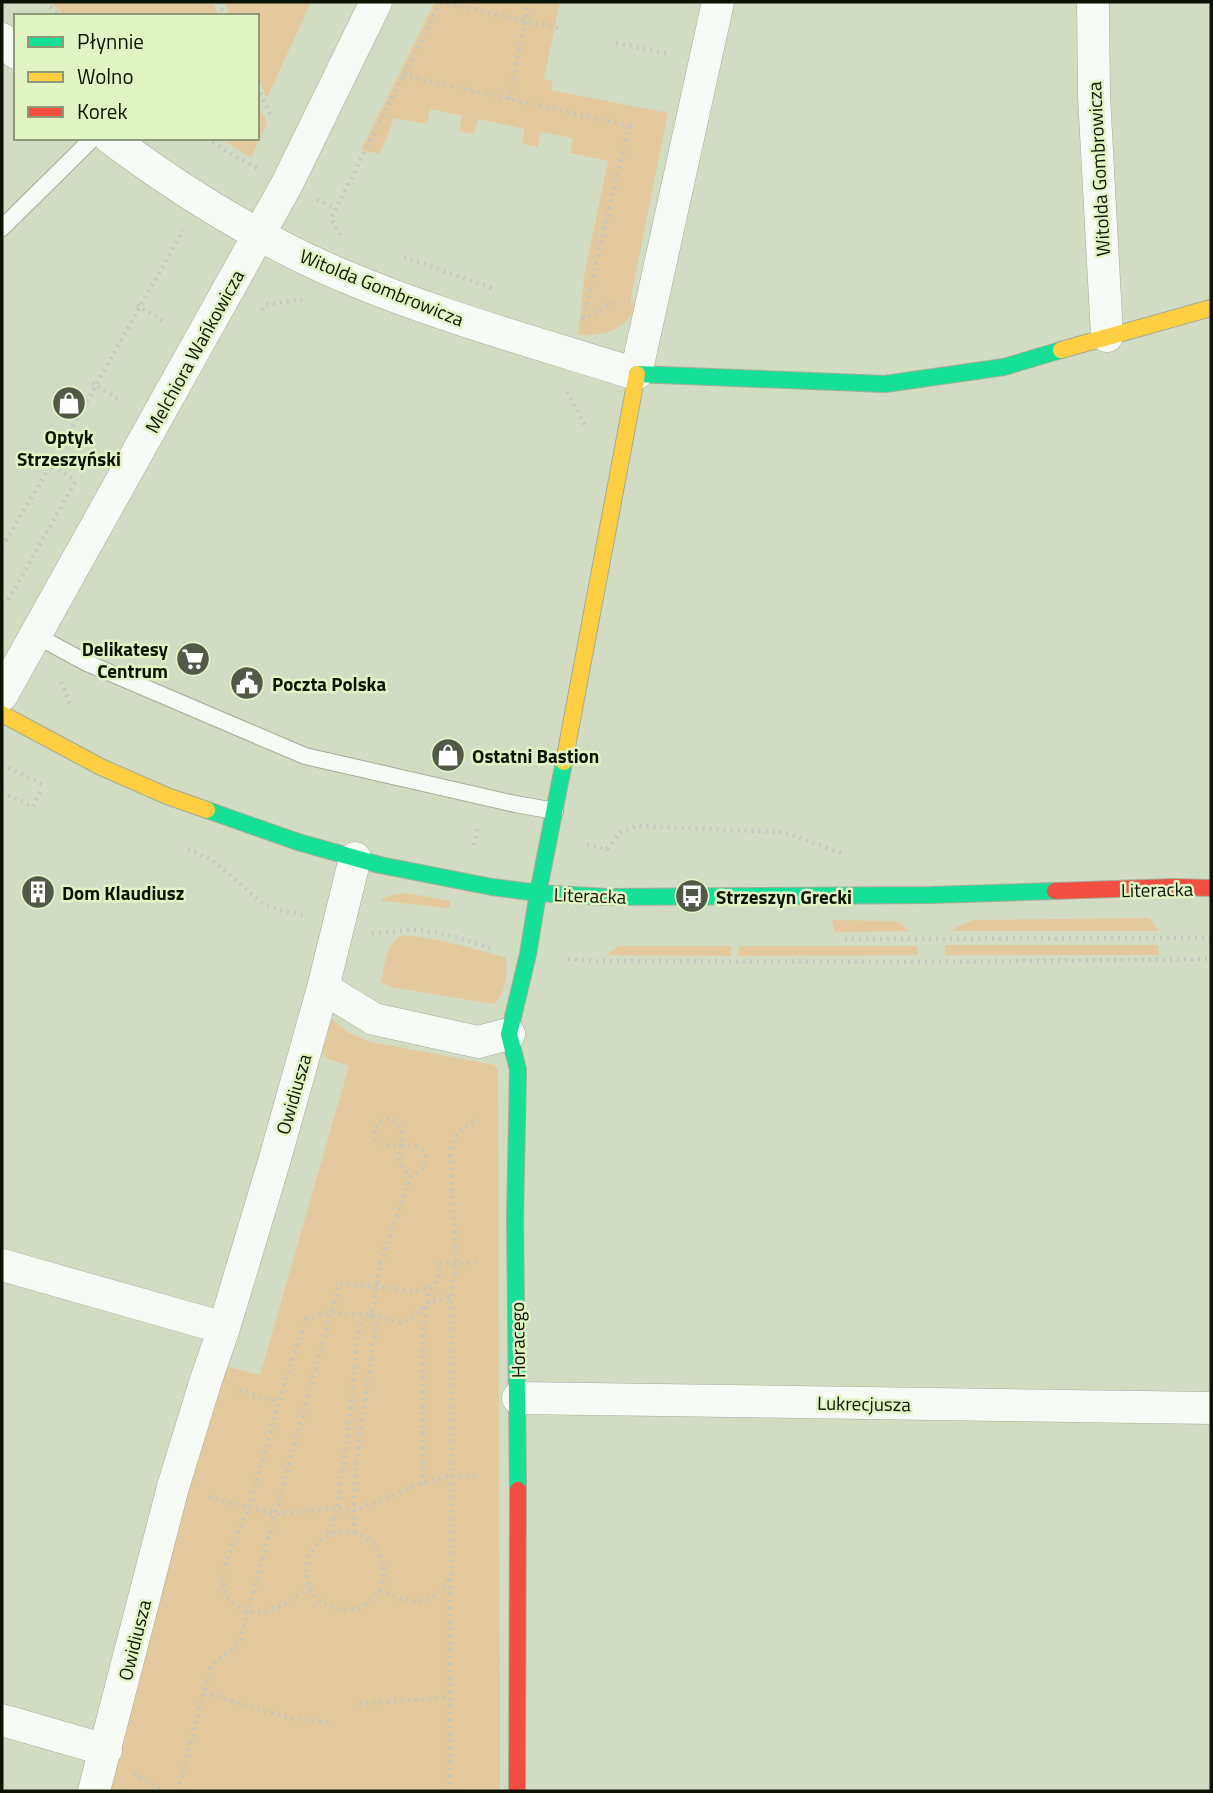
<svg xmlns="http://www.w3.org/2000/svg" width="1213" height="1793" font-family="'Titillium Web',sans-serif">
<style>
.green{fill:#e5c99e}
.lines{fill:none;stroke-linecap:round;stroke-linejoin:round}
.lane-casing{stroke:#a4ac97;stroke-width:18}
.street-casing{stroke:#a4ac97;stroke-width:33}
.fast-casing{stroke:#a4ac97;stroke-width:18}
.slow-casing{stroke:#a4ac97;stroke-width:18}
.jam-casing{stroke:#a4ac97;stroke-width:18}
.path{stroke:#c4c7bf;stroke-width:4.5;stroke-dasharray:2 5;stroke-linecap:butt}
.lane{stroke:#f8faf6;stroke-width:16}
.street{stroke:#f8faf6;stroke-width:32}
.fast{stroke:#16e098;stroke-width:16}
.slow{stroke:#ffcf43;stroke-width:16}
.jam{stroke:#f24e42;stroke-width:16}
.labels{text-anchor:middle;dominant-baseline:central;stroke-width:5;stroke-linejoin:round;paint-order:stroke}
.street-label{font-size:19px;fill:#0d1303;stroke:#e2f4c4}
.poi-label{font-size:19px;font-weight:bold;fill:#0d1303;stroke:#e2f4c4;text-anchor:start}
</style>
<rect width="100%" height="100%" fill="#d2dcc2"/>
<path class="green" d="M50 2H213L219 16H65Z
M224 2H311L267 98 257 76V16H230Z
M435 2H560L544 79 553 81 551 90 668 113 630 302 638 305C622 332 608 335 578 335L585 271 608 161 570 153 573 138 541 132 538 147 522 144 525 129 478 119 474 134 459 131 462 116 430 109 427 124 394 118 380 154 361 150Z
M257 101 267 123 251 158 222 138H257Z
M406 893 451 901 449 907 447 908 383 901 381 899 395 894Z
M1149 918 1159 931H952L958 926 973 920Z
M832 920 892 921 899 922 910 931 837 932 834 930Z
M403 935C438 938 472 948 506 958 507 976 507 990 494 1004L391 987 381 982C385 966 386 941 403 935Z
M945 945H1158L1159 955H945Z
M619 946H731V956L607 955Z
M739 946H917L918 955 738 956Z
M332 1019 349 1033 371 1042 495 1065 498 1072 500 1791H107L171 1559 186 1495 222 1365 260 1375 349 1066 328 1059 322 1053Z"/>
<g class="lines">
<g class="lane-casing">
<path id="lane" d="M2 228 93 138
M35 635 87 663 305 756 515 804 555 811"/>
</g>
<g class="street-casing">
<path id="street" d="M1093 2 1094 96 1107 336
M2 39 16 53
M110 138C182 192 256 238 339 274 435 315 537 343 636 374L718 2
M2 695 287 184 376 2
M323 988 374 1019 478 1042 509 1034
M2 1265 224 1328
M518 1398 1211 1408
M2 1720 106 1750
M94 1791 173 1487 206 1380 224 1328 274 1162 323 988 355 858"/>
</g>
<g class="fast-casing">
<path id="fast" d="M637 374 885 384 1004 367 1061 350
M207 810 298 842 380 865 492 887 538 893 606 897 931 895 1055 891
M518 1490 515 1218 518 1070 509 1034 528 954 538 893 564 762"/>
</g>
<g class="slow-casing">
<path id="slow" d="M1061 350 1211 308
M2 714 101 767 167 796 207 810
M564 762 637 374"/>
</g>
<g class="jam-casing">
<path id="jam" d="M1055 891 1174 887 1211 888
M517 1791 518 1490"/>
</g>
<path class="path" d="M45 2 60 16
M219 2 225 16
M440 2 558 28
M616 43 670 54
M403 75 629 126 583 319
M257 87 272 118
M509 99 529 2
M207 138 228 152 257 168
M317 199 335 208
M340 235 331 218 441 2
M404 257 492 288
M137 305 166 323
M262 310 265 305 302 299
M582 320 614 302
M92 383 121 401
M567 392 585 425
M46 463 76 480
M2 547 51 465 183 230
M2 603 8 600 77 479
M61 682 71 706
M2 765 46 786
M2 792 33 807 41 790
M474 845 478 825
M587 845 607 849V851
M188 849 210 859 222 868 263 904 273 908 306 916
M607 849 619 833 636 826 783 832 844 854
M372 933C385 933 398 931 410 930 438 930 464 939 490 948
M845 939 1211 938
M568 959 596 961 931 962 1211 959
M372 1314 400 1323 410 1319 428 1303 451 1297
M239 1390 279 1402
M423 1484 422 1345 429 1288
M209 1497 276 1514 332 1508 356 1510 417 1485 444 1477 478 1476
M306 1571a39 39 0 1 1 78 0a39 39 0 1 1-78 0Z
M355 1533C352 1506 355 1484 357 1458 362 1413 370 1369 376 1324L372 1314 380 1263 411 1175C423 1171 426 1165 426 1154 422 1149 418 1146 412 1146 401 1144 366 1151 376 1127 378 1123 380 1121 384 1120 393 1117 399 1122 401 1130 408 1150 387 1157 411 1175
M310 1588C289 1601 261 1623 237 1606 229 1601 224 1594 223 1585 220 1565 241 1528 248 1509 256 1485 262 1461 269 1437 280 1397 292 1358 306 1319L331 1311 344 1315 372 1314 361 1322 358 1333 349 1426 337 1508 327 1537
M380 1590C410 1605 434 1610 451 1575V1297L456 1262 450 1150C455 1136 462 1123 479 1121
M204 1693 289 1718 330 1723
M359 1704 450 1697
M134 1773 163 1791
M178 1791 210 1668C219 1657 232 1652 240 1640L339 1284 377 1286 413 1292 433 1287 439 1275V1264L476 1262
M450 1791V1579"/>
<use href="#lane" class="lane"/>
<use href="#street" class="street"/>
<use href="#fast" class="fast"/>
<use href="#slow" class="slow"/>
<use href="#jam" class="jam"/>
</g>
<defs>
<g id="shop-disc" transform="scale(1.75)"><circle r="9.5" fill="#525946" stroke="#e2f4c4"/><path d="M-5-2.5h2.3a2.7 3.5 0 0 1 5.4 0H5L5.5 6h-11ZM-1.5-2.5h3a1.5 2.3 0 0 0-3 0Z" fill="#fff"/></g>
<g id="supermarket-disc" transform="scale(1.75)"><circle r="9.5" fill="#525946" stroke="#e2f4c4"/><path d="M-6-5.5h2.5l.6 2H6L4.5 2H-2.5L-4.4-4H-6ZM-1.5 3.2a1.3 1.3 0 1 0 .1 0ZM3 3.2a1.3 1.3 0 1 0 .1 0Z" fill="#fff"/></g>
<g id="civic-disc" transform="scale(1.75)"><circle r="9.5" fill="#525946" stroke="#e2f4c4"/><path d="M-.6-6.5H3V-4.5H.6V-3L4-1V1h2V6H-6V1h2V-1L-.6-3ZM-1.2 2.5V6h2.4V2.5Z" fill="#fff"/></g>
<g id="building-disc" transform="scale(1.75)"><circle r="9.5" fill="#525946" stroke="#e2f4c4"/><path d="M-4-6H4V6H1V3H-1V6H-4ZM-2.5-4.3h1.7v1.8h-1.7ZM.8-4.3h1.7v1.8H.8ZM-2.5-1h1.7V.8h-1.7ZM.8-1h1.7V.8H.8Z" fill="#fff"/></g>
<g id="bus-disc" transform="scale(1.75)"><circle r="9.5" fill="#525946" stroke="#e2f4c4"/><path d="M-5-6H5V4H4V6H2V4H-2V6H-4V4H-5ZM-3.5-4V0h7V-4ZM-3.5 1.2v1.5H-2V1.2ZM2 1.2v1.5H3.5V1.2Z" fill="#fff"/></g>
</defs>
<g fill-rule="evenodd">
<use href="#shop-disc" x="69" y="403"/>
<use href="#supermarket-disc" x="193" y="659"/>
<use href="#civic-disc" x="247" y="683"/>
<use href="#shop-disc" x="448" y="755"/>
<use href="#building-disc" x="38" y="892"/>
<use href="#bus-disc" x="692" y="896"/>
</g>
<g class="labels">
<g class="street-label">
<text transform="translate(1098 169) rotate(-93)">Witolda Gombrowicza</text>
<text transform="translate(382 287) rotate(22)">Witolda Gombrowicza</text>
<text transform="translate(194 351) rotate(-61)">Melchiora Wańkowicza</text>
<text transform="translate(1157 889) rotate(-1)">Literacka</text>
<text transform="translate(590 895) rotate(2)">Literacka</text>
<text transform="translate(293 1094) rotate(-74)">Owidiusza</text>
<text transform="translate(517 1340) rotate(-91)">Horacego</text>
<text transform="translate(864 1403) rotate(1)">Lukrecjusza</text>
<text transform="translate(134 1640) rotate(-76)">Owidiusza</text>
</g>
<g class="poi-label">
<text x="69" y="436" text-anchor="middle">Optyk<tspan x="69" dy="22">Strzeszyński</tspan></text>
<text x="168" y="648" text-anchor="end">Delikatesy<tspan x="168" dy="22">Centrum</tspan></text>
<text x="272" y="683">Poczta Polska</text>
<text x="472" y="755">Ostatni Bastion</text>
<text x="62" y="892">Dom Klaudiusz</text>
<text x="716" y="896">Strzeszyn Grecki</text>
</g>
</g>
<rect width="1213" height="1793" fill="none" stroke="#0d1303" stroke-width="7"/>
<rect x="14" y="14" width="245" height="126" fill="#e2f4c4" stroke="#8d9a77" stroke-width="2"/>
<rect x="28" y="37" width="35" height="10" fill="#16e098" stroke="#8d9a77" stroke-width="2"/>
<text x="77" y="49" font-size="21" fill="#0d1303">Płynnie</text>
<rect x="28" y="72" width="35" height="10" fill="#ffcf43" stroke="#8d9a77" stroke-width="2"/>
<text x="77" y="84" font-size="21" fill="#0d1303">Wolno</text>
<rect x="28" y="107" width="35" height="10" fill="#f24e42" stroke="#8d9a77" stroke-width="2"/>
<text x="77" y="119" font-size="21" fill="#0d1303">Korek</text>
</svg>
